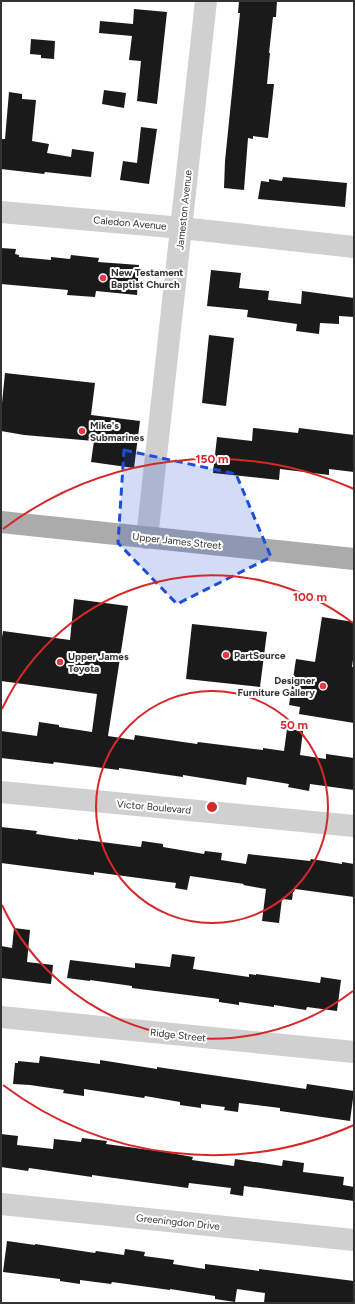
<svg xmlns="http://www.w3.org/2000/svg" width="355" height="1304" font-family="Figtree,sans-serif">
<style>
.building{fill:#1a1a1a}
.lines{fill:none;stroke-linecap:round;stroke-linejoin:round}
.minor{stroke:#d0d0d0;stroke-width:22}
.major{stroke:#ababab;stroke-width:22}
.marked{fill:#1d4ed8;fill-opacity:0.2;stroke:#1d4ed8;stroke-width:3;stroke-dasharray:8 5;stroke-linejoin:round}
.ring{fill:none;stroke:#d62828;stroke-width:2}
.poi-dot{fill:#e63946;stroke:#fff;stroke-width:1.5}
.labels{text-anchor:middle;dominant-baseline:central;stroke-width:4;stroke-linejoin:round;paint-order:stroke}
.street-label{font-size:10px;fill:#333;stroke:#fff}
.poi-label{font-size:10px;font-weight:bold;fill:#333;stroke:#fff;text-anchor:start}
.centre{fill:#d62828;stroke:#fff;stroke-width:2}
.ring-label{font-size:12px;text-anchor:middle;font-weight:bold;fill:#d62828;stroke:#fff;stroke-width:4;stroke-linejoin:round;paint-order:stroke}
</style>
<rect width="100%" height="100%" fill="#fff"/>
<path class="building" d="M239 1H277L276 17H273L269 53H270L267 84H274L268 138 253 136V139L248 138 244 190 224 188 225 161 240 13H238Z
M134 9 167 12 157 104 137 101 141 61 129 60 132 36 99 33 100 21 133 24Z
M31 39 55 41 54 59 41 58V55L30 54Z
M104 90 126 93 124 108 102 104Z
M9 92 22 94V99L36 100 32 141 49 144 47 153 71 157 72 149 94 152 91 177 45 172 44 174 1 169V139H5Z
M141 127 157 129 149 184 120 180 123 161 137 163Z
M283 177 347 183 345 207 258 199 261 181 269 182V179L282 181Z
M1 248 16 249 15 254 19 255V257L51 260V257L70 259 71 255 99 258 98 262 139 265 137 295 96 291 95 297 67 295 68 290 1 284Z
M211 270 241 273 239 288 269 291 268 300 301 304 302 291 354 298V317L339 316V324L320 323 319 334 296 331 297 324 247 317 248 310 207 306Z
M209 335 234 338 226 406 202 403Z
M5 373 95 383 91 415 140 421 134 468 91 462 94 441 24 435 1 431V413Z
M253 428 298 433 299 428 354 435V472L329 469V475L280 469 279 480 213 473 217 437 252 441Z
M74 599 128 606 108 736 134 740 135 735 197 744 198 742 263 750V748L284 751 287 729 303 731 300 755 326 759V754L354 758V790L310 784 309 791 288 787 289 784 247 777 246 785 183 775V777L119 768V770L54 762 53 764 1 758V731L37 736 39 722 59 725V727L92 732 97 694 1 681V643L3 631 70 640Z
M322 617 354 622V652L352 667H354V723L299 714 300 707 289 705 296 659 315 662Z
M192 624 267 632 260 687 186 679Z
M1 827 37 831 36 834 78 840V839L141 847 142 841 163 844V847L204 854 205 851 222 853 221 860 246 864 248 854 310 861 311 859 342 864V862L354 864V897L295 889 294 892H293L292 900 282 899 279 923 262 921 266 889 243 885 244 884 190 876 187 890 175 888 176 883 94 872V875L1 863Z
M14 928 30 930 27 962 53 965 51 984 1 978V946L12 948Z
M172 954 195 957 193 969 249 977V974L256 975V974L320 983 321 977 341 980 337 1011 307 1007 306 1010 274 1005V1007L239 1002V1005L219 1002V999L132 988V986L90 980V981L67 978 70 960 135 968V963L170 967Z
M40 1056 100 1064V1060L157 1069V1067L306 1089 307 1084 354 1091 350 1121 280 1111V1108L239 1103 238 1112 224 1110 225 1107 201 1104V1108L180 1105V1102L145 1096 144 1098 84 1089V1096L63 1093 64 1090 30 1085 13 1084 15 1063H18V1061L39 1063Z
M1 1134 18 1136 17 1145 53 1149 54 1139 81 1142 82 1138 107 1141 106 1144 165 1152 193 1157 192 1160 234 1166 235 1159 282 1166 283 1160 304 1163 303 1172 344 1177 343 1185 354 1187V1201L244 1186 243 1196 230 1194 231 1188 189 1183 188 1188 92 1175V1177L29 1168 28 1171 1 1167Z
M7 1241 35 1245V1244L95 1253 96 1251 124 1255 125 1249 145 1252 144 1256 174 1260 173 1264 205 1269V1264L259 1271V1269L354 1281V1303H264L265 1293 237 1289 235 1302 215 1299V1296L170 1289V1290L112 1282 111 1284 80 1280V1284L60 1281V1279L3 1272Z"/>
<g class="lines">
<path class="minor" d="M1 212 182 228 354 247
M147 538 206 1
M1 792 354 826
M1 1017 354 1052
M1 1204 354 1240"/>
<path class="major" d="M1 522 354 559"/>
</g>
<path class="marked" d="M124 450 236 474 271 557 177 604 118 543Z"/>
<g class="ring">
<circle cx="212" cy="807" r="116"/>
<path d="M353 991A232 232 0 0 1 2 905M2 709A232 232 0 0 1 353 623"/>
<path d="M354 1125A348 348 0 0 1 3 1085M3 529A348 348 0 0 1 354 489"/>
</g>
<g class="poi-dot">
<circle cx="103" cy="278" r="4"/>
<circle cx="82" cy="431" r="4"/>
<circle cx="226" cy="655" r="4"/>
<circle cx="60" cy="662" r="4"/>
<circle cx="323" cy="686" r="4"/>
</g>
<g class="labels">
<g class="street-label">
<text transform="translate(184 210) rotate(-84)">Jameston Avenue</text>
<text transform="translate(130 223) rotate(5)">Caledon Avenue</text>
<text transform="translate(177 541) rotate(6)">Upper James Street</text>
<text transform="translate(154 807) rotate(5)">Victor Boulevard</text>
<text transform="translate(178 1035) rotate(6)">Ridge Street</text>
<text transform="translate(178 1222) rotate(6)">Greeningdon Drive</text>
</g>
<g class="poi-label">
<text x="111" y="272">New Testament<tspan x="111" dy="12">Baptist Church</tspan></text>
<text x="90" y="425">Mike's<tspan x="90" dy="12">Submarines</tspan></text>
<text x="234" y="655">PartSource</text>
<text x="68" y="656">Upper James<tspan x="68" dy="12">Toyota</tspan></text>
<text x="315" y="680" text-anchor="end">Designer<tspan x="315" dy="12">Furniture Gallery</tspan></text>
</g>
</g>
<circle cx="212" cy="807" r="6" class="centre"/>
<g class="ring-label">
<text x="212" y="463">150 m</text>
<text x="310" y="601">100 m</text>
<text x="294" y="729">50 m</text>
</g>
<rect width="355" height="1304" fill="none" stroke="#333333" stroke-width="4"/>
</svg>
